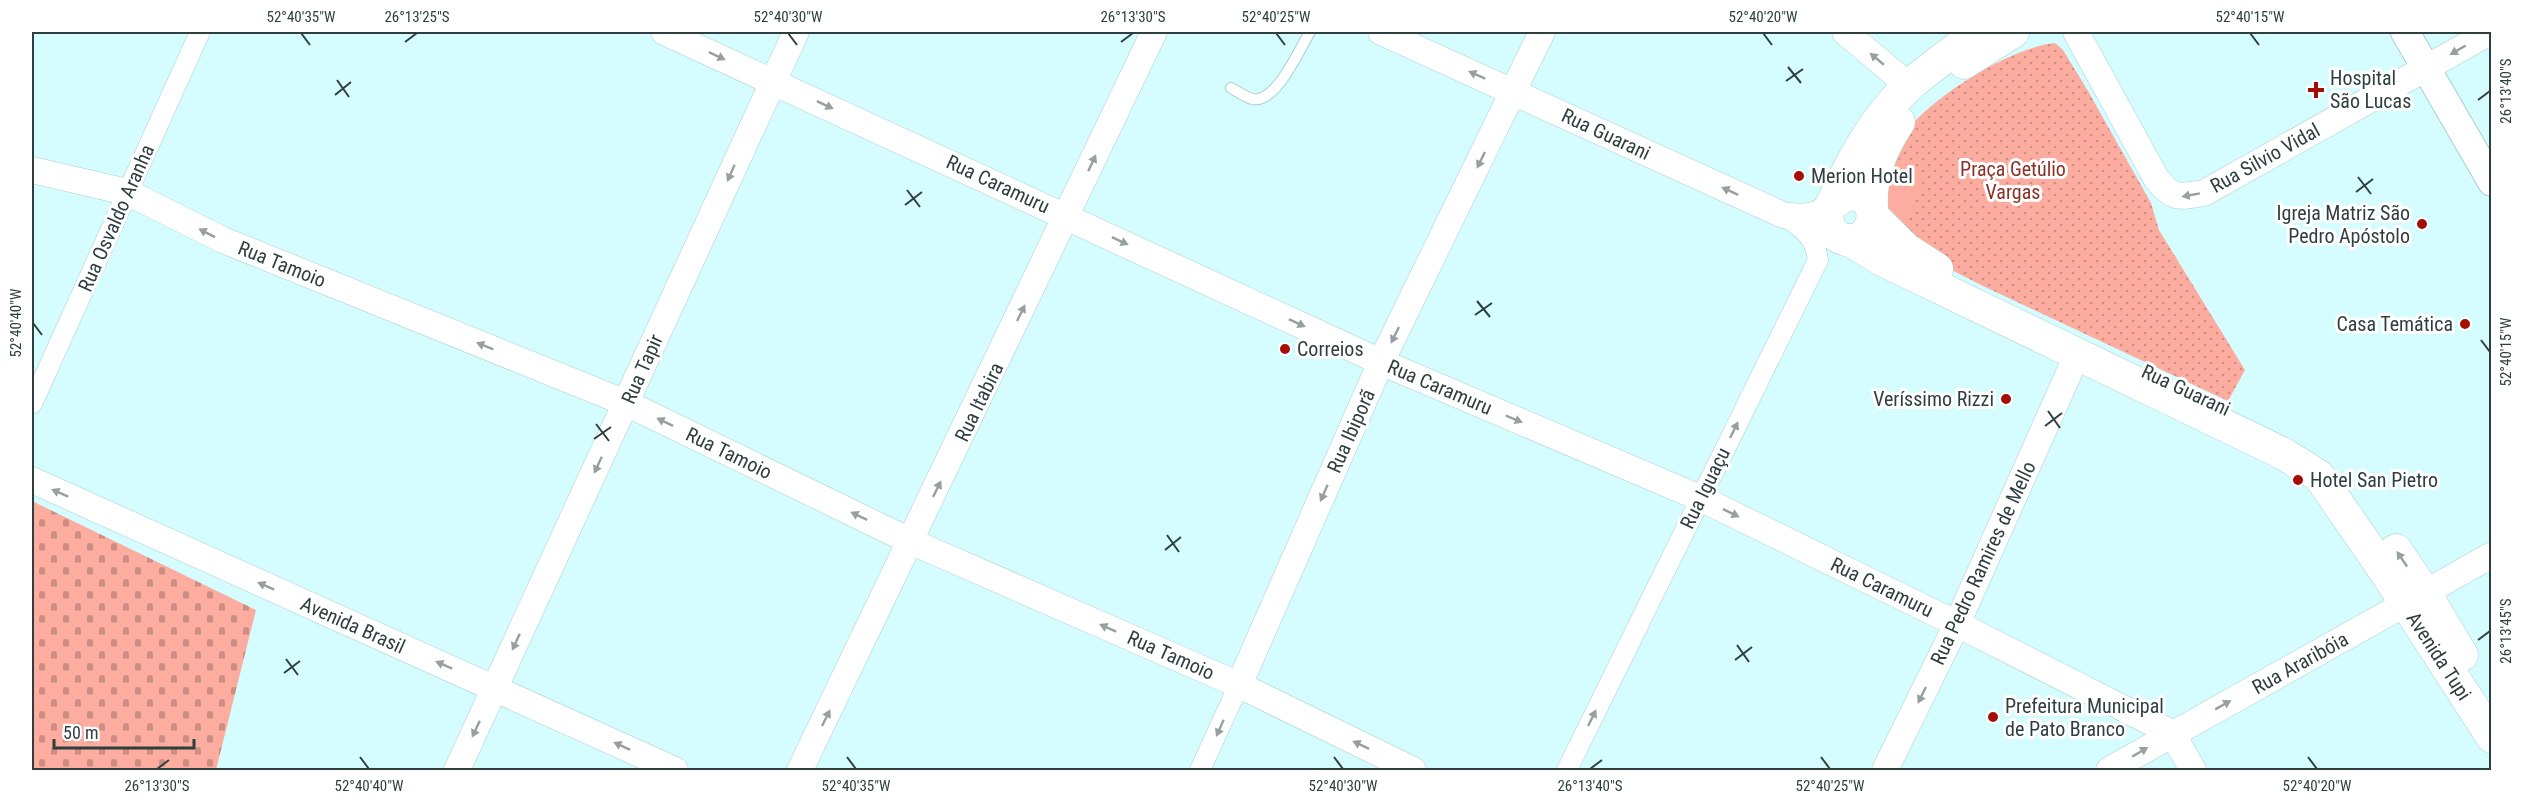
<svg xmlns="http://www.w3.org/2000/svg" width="2523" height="802" font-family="'Roboto Condensed',sans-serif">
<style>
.cemetery{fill:url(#cemetery-stones)}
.park{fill:url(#park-dots)}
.pitch{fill:#fdada0}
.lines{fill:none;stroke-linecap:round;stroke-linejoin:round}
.service-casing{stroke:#a9d0d1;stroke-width:12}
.minor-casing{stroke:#a9d0d1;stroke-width:21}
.tertiary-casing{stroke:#a9d0d1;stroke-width:27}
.secondary-casing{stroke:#a9d0d1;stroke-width:30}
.primary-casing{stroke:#a9d0d1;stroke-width:33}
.service{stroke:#fff;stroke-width:10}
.minor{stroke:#fff;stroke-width:20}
.tertiary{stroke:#fff;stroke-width:26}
.secondary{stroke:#fff;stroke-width:28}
.primary{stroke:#fff;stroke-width:32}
.oneway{fill:#979fa0}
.ticks{fill:none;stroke:#2f3f40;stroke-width:2}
.poi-dot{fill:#a40e05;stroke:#fff;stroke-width:2}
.labels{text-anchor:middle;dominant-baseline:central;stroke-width:6;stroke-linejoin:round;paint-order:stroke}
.poi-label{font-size:20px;fill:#2f3f40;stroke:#fff;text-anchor:start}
.street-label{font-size:20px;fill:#2f3f40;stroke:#fff}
.park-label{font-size:20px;fill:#8d2f24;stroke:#fff}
.neatline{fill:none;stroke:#2f3f40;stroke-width:2}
.ticks-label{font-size:15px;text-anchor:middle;fill:#2f3f40}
</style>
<defs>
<pattern id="cemetery-stones" width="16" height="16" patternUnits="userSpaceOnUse" patternTransform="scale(1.5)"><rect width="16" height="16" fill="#fdada0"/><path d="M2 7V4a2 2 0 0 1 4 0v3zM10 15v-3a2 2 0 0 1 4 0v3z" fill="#cd8e84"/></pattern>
<pattern id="park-dots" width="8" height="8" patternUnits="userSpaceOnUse" patternTransform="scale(1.5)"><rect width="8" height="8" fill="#fdada0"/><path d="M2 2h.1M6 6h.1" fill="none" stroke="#cd8e84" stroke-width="1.8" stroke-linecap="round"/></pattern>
</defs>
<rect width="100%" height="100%" fill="#d5fdff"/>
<path class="cemetery" d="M32 501 256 610 216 770H32Z"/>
<path class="park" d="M2055 43 2063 50 2088 91 2151 203 2159 230 2245 370 2228 401 1983 286 1930 259 1900 238 1891 153C1899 142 1907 129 1917 119 1946 89 2013 47 2055 43Z"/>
<path class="pitch" d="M1891 153 1924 179 1900 238 1880 201Z"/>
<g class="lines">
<g class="service-casing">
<path id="service" d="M1231 88C1237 91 1245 97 1252 99 1276 104 1299 50 1310 32"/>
</g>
<g class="minor-casing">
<path id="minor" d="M32 404 200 32
M1200 770 1239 685
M1567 770 1818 260C1815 236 1803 229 1783 215"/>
</g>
<g class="tertiary-casing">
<path id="tertiary" d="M664 32 1381 362 1700 498 1957 624 2172 733 2193 770
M1381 32 1783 215C1804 218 1815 218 1831 205
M1845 32 1909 86
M2076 32 2156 178C2173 200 2178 197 2204 193L2490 32
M32 170 127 192 223 240 626 403 912 542 1239 685 1413 770
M32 480 675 770
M1239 685 1381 362 1542 32
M457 770 796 32
M800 770 1154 32
M1885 770 1957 624 2077 355
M2109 770 2492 555"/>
</g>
<g class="secondary-casing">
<path id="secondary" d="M2405 32 2492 182"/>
</g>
<g class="primary-casing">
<path id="primary" d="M1964 63 2013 32
M1831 205 1847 194C1892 194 1870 258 1837 236 1829 230 1827 222 1828 212 1849 166 1872 119 1910 85 1932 66 1956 49 1979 32
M1872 208C1870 176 1881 149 1899 122
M1873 216 1906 249 1937 269
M1849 240 1882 260 2284 454 2319 476 2388 576 2492 737
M2396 550 2425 593 2462 655"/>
</g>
<use href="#service" class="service"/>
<use href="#minor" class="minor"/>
<use href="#tertiary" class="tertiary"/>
<use href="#secondary" class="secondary"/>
<use href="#primary" class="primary"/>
</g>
<defs><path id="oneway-solid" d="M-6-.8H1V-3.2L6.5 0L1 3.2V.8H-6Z" transform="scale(1.5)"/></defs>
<g class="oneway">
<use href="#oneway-solid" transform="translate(2458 50) rotate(150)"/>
<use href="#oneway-solid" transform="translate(717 56) rotate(25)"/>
<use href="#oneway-solid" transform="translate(1877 59) rotate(-140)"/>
<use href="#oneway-solid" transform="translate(1477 75) rotate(-156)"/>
<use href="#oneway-solid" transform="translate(825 105) rotate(25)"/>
<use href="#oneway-solid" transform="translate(1481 160) rotate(116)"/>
<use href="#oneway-solid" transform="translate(1092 163) rotate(-65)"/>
<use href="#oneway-solid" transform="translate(731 173) rotate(114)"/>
<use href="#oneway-solid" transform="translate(1730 191) rotate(-155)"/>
<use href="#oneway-solid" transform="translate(2191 195) rotate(170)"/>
<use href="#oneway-solid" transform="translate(207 233) rotate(-153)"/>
<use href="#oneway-solid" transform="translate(1120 241) rotate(25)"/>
<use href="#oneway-solid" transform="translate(1021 313) rotate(-64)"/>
<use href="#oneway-solid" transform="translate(1297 323) rotate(25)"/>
<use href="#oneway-solid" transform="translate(1395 335) rotate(116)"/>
<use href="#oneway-solid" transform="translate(485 346) rotate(-158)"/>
<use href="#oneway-solid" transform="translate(1514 419) rotate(23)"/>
<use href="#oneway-solid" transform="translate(665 422) rotate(-154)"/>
<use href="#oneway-solid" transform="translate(1734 430) rotate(-64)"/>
<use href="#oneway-solid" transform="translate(598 465) rotate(115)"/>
<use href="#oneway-solid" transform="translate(937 489) rotate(-64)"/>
<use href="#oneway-solid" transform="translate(60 493) rotate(-156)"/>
<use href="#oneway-solid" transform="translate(1324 493) rotate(114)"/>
<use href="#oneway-solid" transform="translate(1731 513) rotate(26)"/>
<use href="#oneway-solid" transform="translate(859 516) rotate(-154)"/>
<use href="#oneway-solid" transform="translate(2402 559) rotate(-124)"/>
<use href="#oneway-solid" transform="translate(266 586) rotate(-156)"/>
<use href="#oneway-solid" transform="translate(1108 628) rotate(-156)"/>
<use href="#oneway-solid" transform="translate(516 642) rotate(115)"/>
<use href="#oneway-solid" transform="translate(444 665) rotate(-156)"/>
<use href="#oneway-solid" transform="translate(1922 695) rotate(116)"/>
<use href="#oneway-solid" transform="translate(2223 705) rotate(-29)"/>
<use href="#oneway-solid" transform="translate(826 718) rotate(-64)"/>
<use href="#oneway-solid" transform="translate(1592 718) rotate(-64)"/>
<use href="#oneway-solid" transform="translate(1220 728) rotate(114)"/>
<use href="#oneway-solid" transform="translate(476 729) rotate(115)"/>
<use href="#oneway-solid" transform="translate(1361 745) rotate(-154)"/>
<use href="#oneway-solid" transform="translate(622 746) rotate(-155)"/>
<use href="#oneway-solid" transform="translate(2140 752) rotate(-31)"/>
</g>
<path class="ticks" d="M301 33 310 45M788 33 797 45M1276 33 1285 45M1763 33 1772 45M2250 33 2259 45M405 42 417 33M1121 42 1133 33M1788 67 1801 83M337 80 349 97M1786 81 1803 69M335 95 351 82M2478 100 2490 91M2358 177 2371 194M907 190 920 207M2356 192 2373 179M905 205 922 192M1477 301 1490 317M1475 315 1492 303M33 323 42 335M2481 340 2490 352M2048 411 2060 428M596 424 609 441M2045 426 2062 413M594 439 611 427M1167 535 1179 552M1165 550 1181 537M2478 640 2490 631M1737 645 1749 662M286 659 298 675M1735 660 1752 647M284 673 300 661M360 757 369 769M847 757 856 769M1334 757 1343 769M1821 757 1830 769M2308 757 2317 769M157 769 169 760M1590 769 1602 760"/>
<g class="poi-dot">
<path d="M2313 81h6v6h6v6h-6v6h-6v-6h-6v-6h6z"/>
<circle cx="1799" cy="176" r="6"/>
<circle cx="2422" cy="224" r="6"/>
<circle cx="2465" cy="324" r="6"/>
<circle cx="1285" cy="349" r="6"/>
<circle cx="2006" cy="399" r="6"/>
<circle cx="2298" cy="480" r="6"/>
<circle cx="1993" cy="717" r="6"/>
</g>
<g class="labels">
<g class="poi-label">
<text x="2330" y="78">Hospital<tspan x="2330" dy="23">São Lucas</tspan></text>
<text x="1811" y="176">Merion Hotel</text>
<text x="2410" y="213" text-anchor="end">Igreja Matriz São<tspan x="2410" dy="23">Pedro Apóstolo</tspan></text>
<text x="2453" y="324" text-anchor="end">Casa Temática</text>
<text x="1297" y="349">Correios</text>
<text x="1994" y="399" text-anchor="end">Veríssimo Rizzi</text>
<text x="2310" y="480">Hotel San Pietro</text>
<text x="2005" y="706">Prefeitura Municipal<tspan x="2005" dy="23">de Pato Branco</tspan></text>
</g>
<g class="street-label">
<text transform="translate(1606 134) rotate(25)">Rua Guarani</text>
<text transform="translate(2265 158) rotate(-29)">Rua Silvio Vidal</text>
<text transform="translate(998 184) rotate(25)">Rua Caramuru</text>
<text transform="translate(116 218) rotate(-66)">Rua Osvaldo Aranha</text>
<text transform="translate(282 264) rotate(22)">Rua Tamoio</text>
<text transform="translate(642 369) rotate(-66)">Rua Tapir</text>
<text transform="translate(1440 387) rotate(23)">Rua Caramuru</text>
<text transform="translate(2186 390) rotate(25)">Rua Guarani</text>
<text transform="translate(979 402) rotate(-64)">Rua Itabira</text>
<text transform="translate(1351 431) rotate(-66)">Rua Ibiporã</text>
<text transform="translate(729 453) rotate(26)">Rua Tamoio</text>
<text transform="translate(1705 488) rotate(-64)">Rua Iguaçu</text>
<text transform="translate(1983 563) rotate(-65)">Rua Pedro Ramires de Mello</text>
<text transform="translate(1882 587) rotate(26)">Rua Caramuru</text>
<text transform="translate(353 625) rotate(24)">Avenida Brasil</text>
<text transform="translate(1171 655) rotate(24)">Rua Tamoio</text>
<text transform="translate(2439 656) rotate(57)">Avenida Tupi</text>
<text transform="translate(2300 663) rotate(-29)">Rua Araribóia</text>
</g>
<g class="park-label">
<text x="2013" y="169">Praça Getúlio<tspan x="2013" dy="23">Vargas</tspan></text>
</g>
</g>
<rect width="2523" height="802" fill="none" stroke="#ffffff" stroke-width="66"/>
<path d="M54 739v9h140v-9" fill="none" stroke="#2f3f40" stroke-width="3"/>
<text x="63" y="739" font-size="18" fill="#2f3f40" stroke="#ffffff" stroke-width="4.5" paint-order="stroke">50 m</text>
<rect x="33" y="33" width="2457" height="736" class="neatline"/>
<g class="ticks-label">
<text x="301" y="22">52°40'35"W</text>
<text x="417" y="22">26°13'25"S</text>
<text x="788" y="22">52°40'30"W</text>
<text x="1133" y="22">26°13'30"S</text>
<text x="1276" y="22">52°40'25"W</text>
<text x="1763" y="22">52°40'20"W</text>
<text x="2250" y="22">52°40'15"W</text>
<text transform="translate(2506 91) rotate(-90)" y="5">26°13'40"S</text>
<text transform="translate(16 323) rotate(-90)" y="5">52°40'40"W</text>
<text transform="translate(2506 352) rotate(-90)" y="5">52°40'15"W</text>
<text transform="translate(2506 631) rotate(-90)" y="5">26°13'45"S</text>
<text x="157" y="791">26°13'30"S</text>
<text x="369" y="791">52°40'40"W</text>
<text x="856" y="791">52°40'35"W</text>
<text x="1343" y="791">52°40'30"W</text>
<text x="1590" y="791">26°13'40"S</text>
<text x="1830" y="791">52°40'25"W</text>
<text x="2317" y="791">52°40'20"W</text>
</g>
</svg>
